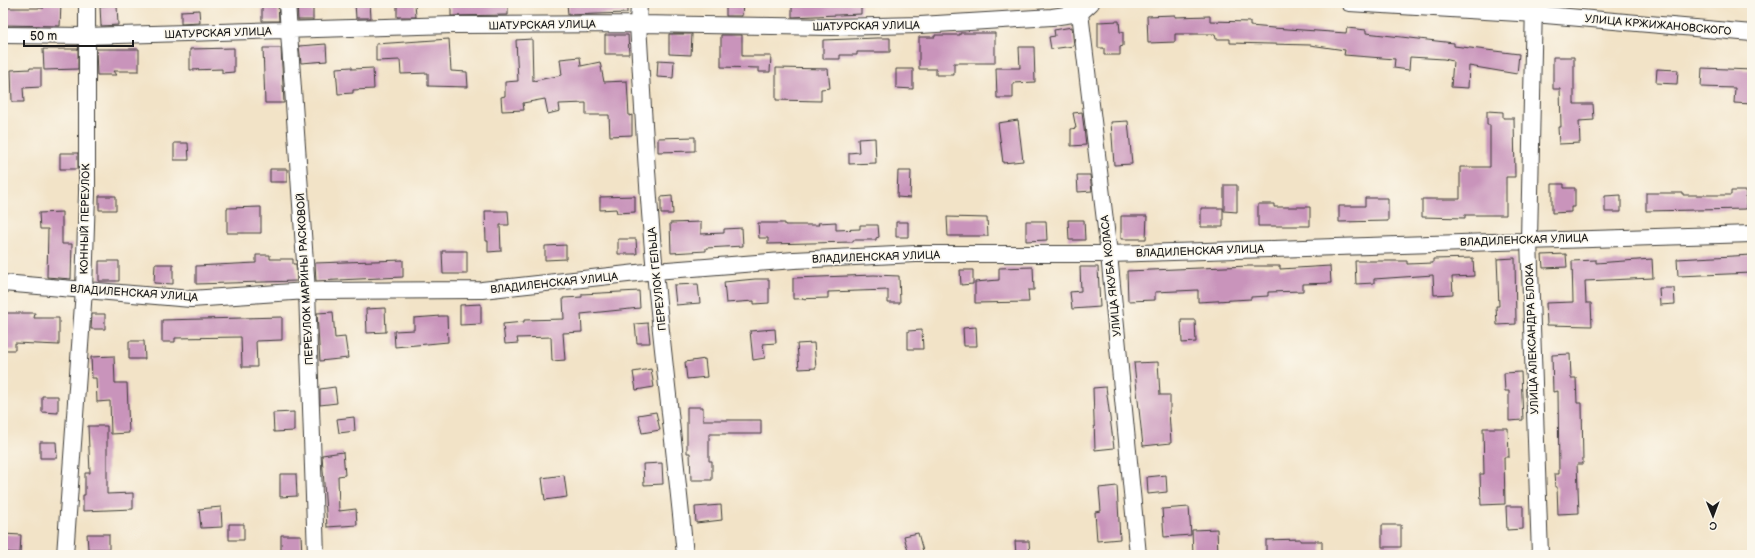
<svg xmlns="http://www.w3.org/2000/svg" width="1755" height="558" font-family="'Balsamiq Sans',sans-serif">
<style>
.building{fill:#c994bb}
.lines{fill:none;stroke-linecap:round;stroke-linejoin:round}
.street-casing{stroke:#3c3a36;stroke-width:18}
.street{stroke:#fff;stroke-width:16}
.labels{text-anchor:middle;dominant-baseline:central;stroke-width:3.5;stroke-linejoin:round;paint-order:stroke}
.street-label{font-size:11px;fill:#1c1c1c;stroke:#fbf7ec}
</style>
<rect width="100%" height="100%" fill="#fbf7ec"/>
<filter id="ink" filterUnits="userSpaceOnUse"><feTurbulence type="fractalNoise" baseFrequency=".025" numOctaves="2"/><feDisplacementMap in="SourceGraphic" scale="8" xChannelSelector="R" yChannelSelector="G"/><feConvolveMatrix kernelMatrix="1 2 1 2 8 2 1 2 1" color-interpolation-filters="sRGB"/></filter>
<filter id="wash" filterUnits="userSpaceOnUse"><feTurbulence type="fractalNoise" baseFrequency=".012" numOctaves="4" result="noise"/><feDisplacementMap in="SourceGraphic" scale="16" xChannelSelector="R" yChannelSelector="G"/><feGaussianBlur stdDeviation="0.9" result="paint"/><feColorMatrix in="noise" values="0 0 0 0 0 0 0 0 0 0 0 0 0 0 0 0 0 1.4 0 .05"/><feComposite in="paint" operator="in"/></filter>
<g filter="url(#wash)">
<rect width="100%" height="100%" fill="#f2e3c7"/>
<g id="blocks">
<path class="building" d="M39 3 61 4 60 26 3 25V8H44Z
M262 3H278L279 21H262Z
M297 3H313V20H298Z
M355 3H370L371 18H356Z
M397 3H415L416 17H397Z
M451 3H508V15L451 16Z
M567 3H627V13L568 15Z
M726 3H743L742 16H726Z
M792 3H861V14L792 17Z
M117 5 118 25 101 26 100 6Z
M199 10 200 23 181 24V11Z
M1175 15V17L1210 16V21L1250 22V26L1273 28 1346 33 1347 28 1366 30V33L1454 43V46L1519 54 1517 74 1469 66 1468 88 1451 87 1453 61 1444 59 1410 57 1409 70 1394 68 1395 59 1344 55 1345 50 1310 45 1230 43V39H1216L1215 34H1175V42L1148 43 1147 16Z
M1119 21 1120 32H1123V46L1120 47V55H1104V48H1098V22Z
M1072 27 1074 46 1051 49 1049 37 1055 36 1054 30Z
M960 33H995V63H954V75H936V69H919V37H935V35H960Z
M669 34H692L691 55 669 54Z
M605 35H628L629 54H605Z
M721 35H742V56H771L770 72H759V68L721 67Z
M877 38H890V52H857V55H840V59H823V40Z
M449 39 451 71 467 72 468 87 428 86V73L401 74 400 60 376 61V44Z
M532 39 533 81 562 75 560 59 580 57 581 66 600 62 604 82 627 81 629 116 632 115V135L610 136 609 115H586V103L559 104 560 111 548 114 545 99 523 103 524 110 502 111 501 97 505 96V82L518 81 516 40Z
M326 44 327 61 301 63 299 46Z
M1019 47H1034L1035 82 1013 83V98H997L996 68H1020Z
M234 48V72L222 73V69L190 70V49Z
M263 48H281L284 103H265Z
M43 49H78V69L44 70Z
M96 49H139V71H113L116 75H97Z
M1553 57H1574V104H1593L1594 120 1579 121 1580 143 1559 144 1558 127H1561L1560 89H1553Z
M658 60 674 61 673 78 657 77Z
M352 67V69L373 68 374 89 353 90V93L338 94 336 68Z
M30 68H41V87L23 88 24 102H12L11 70 30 69Z
M776 68 828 69 830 88 821 89V101L776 100Z
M1702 68 1752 70V104L1734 103 1735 88 1701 87Z
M896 69H913V89L896 88Z
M1657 69 1678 70 1677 84 1656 83Z
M1487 111 1503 112V118H1514L1515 177H1506V215H1465V218L1422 217V199H1460V167H1490V125H1487Z
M1082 112 1086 145 1071 146V129L1076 128 1073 113Z
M1018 120 1023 161 1003 163 998 123Z
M1128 121 1132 164 1114 165 1111 122Z
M695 137V151L658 152V138Z
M875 138 876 163 849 164V153L859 152 858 139Z
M174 143H188L189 160H174Z
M60 153H78V169H60Z
M270 169H287V182H270Z
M898 171H911L910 198 897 197Z
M1077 175H1090L1092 191 1078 192Z
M1552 184H1564V188H1575V207H1571V212L1552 213Z
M1224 185H1237V212L1224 211Z
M1731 191H1746V209L1646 211V193H1683V195H1731Z
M1621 195V212H1605V196Z
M99 196H116V210H99Z
M635 196V212L617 213 616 209 600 210V197Z
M672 196 673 214H661V197Z
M1365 198H1388V221L1339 222V206H1365Z
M1258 204H1274V207H1310V226H1258Z
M261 207V233H227V208Z
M1201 208H1223V227H1201Z
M485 211H508L509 225H500L501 251 488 252V241H486Z
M62 212V244H72L71 279 47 277 48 229H40L39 213Z
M1121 216H1147L1146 239H1121Z
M947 217 987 218 988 236H948Z
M1068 220H1084L1085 240H1069Z
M1026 221H1046L1047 240 1026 241Z
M701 222V234L724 233V229L742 228 743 246 706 248V251L671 253 670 223Z
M836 222V230L860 229V225H878L879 237 876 238V240H853V242L768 244V238H759L758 223H785V225H819L818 223Z
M896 222H908V237H896Z
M618 239H636L637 254H618Z
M566 245V259L545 260V246Z
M442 251H467V274H443Z
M1566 254 1567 267 1543 268 1542 255Z
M256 255H270V259H293V264H296L297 281 196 284V266L256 263Z
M1752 255V273L1678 276 1677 259Z
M1473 258 1474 276 1452 277 1453 294 1434 295 1433 275 1374 279V283L1356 284 1355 261H1407V264L1433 263V259Z
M1515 258 1516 324 1497 325 1496 306H1499L1497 259Z
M1652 259 1653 278 1585 281 1586 303H1591L1592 326 1547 325 1546 303 1573 302 1572 261 1596 260V263Z
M403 260V277L316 281 315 263Z
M99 261H119V281H99Z
M155 264H173V284L154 283Z
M1249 266H1280V269L1330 266 1331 283 1303 284V291L1268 292V296L1251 297V299L1198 302V290L1155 292V300L1128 301 1127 271Z
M1033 267 1034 290H1028L1029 302 975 303V282L999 280V268Z
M1080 267H1098L1100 307 1072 309 1070 292 1081 291Z
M960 270H973V284L961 285Z
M874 275 899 276 900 303H888V290L828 292V298L793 299V278Z
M755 279H769V303L754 304V301L726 303 724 282Z
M698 284 700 303 676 305 674 285Z
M1659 288H1674L1675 304 1660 305Z
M639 291 640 308 581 314 582 332 563 333 565 360 552 361 551 337 517 338 518 343 505 344 503 324 524 322V320L564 319 563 298 582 297V294Z
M481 304V324L460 325V305Z
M385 308 386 332 367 333 366 309Z
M333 312 335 338 345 337 348 358 320 361 317 313Z
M3 313H35L34 318H59V345L15 343V350H3Z
M92 314H105V329H91Z
M441 316H447L448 342 395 347 394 331 414 330V318Z
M282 317V340L256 341 257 367H242L241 337 175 338V342H162V320Z
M1181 320H1195L1196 342 1182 343Z
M648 323 650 343H637L635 324Z
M976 327 977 346H964L963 328Z
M775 329 776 343 763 344 765 358 753 360 750 331Z
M922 330 923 349H908V331Z
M129 341H144L145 359H129Z
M814 343 816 368 799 369 797 344Z
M1570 354 1571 378H1576L1577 403H1582L1583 464H1577L1579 513 1558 514 1557 487H1555L1554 474H1559L1558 391 1553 392 1552 355Z
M114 356 115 383H127L129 433 111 434 110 401 97 402 96 378H92L91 357Z
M705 359 707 377 687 379 685 362Z
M1158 362 1160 395H1170V411H1169L1171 443 1143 446 1134 363Z
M651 369 654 387 636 390 633 372Z
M1521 372 1523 420 1509 421V391H1505L1504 373Z
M335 387 337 403 320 405V389Z
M1106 387 1114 448 1095 450 1093 388Z
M42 396H58V413L42 412Z
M687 407H703V420H761V434H709V461H712V480H691L690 453H687Z
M294 412V431L274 432 273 413Z
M656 412 660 430 642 433 638 415Z
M354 417 355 431 339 433 337 419Z
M88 426H107V494L133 493V509L83 511V495H85V473H90Z
M1483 428H1508L1509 457H1504L1505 504 1481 505 1480 474H1484Z
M40 442H56L57 458H40Z
M343 452 345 475 338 476 339 511 356 509 357 525 327 527 322 455Z
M662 463 663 484 644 485 643 464Z
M280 474H296L297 496 280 497Z
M564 475 567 497 545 500 542 478Z
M1166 475 1167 492 1148 494 1147 477Z
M1117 486 1120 539 1097 541 1095 512 1101 511 1099 488Z
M721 505 722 520 696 523 695 507Z
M1506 506H1523V529L1507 530Z
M221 507 222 527 201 528 199 509Z
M1189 507 1191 535 1164 537 1162 509Z
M229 524H244V540H229Z
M1382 525H1401V547H1382Z
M1217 529 1218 555H1193L1192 530Z
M918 533 924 555H909L904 536Z
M3 534 21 535 20 553 3 552Z
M87 534H109V549H88Z
M281 535H301L302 555H281Z
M1300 539V541H1322V555H1266V540Z
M1015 541H1029L1030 555H1016Z"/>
</g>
</g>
<g filter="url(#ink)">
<use href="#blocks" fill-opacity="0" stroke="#3c3a36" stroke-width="1"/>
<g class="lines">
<g class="street-casing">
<path id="street" d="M287 3 307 291 316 555
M639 3 638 24C643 106 647 189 655 272 664 366 676 460 685 555
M1091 3 1080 13 1109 254 1138 555
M1349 3 1534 14 1752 33
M1534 3 1529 240 1540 555
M3 35 85 36 453 25 638 24 832 27 920 25 1052 17 1080 13
M3 283 191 299 307 291 482 290 655 271 794 260 916 254H1109L1752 234
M65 555 84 290 87 193V3"/>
</g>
<use href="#street" class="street"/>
</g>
</g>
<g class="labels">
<g class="street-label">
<text transform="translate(542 25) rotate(-1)">ШАТУРСКАЯ УЛИЦА</text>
<text transform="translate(1658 25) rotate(5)">УЛИЦА КРЖИЖАНОВСКОГО</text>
<text transform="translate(866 26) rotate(-1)">ШАТУРСКАЯ УЛИЦА</text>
<text transform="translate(218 33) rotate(-2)">ШАТУРСКАЯ УЛИЦА</text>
<text transform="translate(85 219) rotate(-89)">КОННЫЙ ПЕРЕУЛОК</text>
<text transform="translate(1524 240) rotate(-2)">ВЛАДИЛЕНСКАЯ УЛИЦА</text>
<text transform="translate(1200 251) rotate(-2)">ВЛАДИЛЕНСКАЯ УЛИЦА</text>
<text transform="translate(876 257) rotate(-2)">ВЛАДИЛЕНСКАЯ УЛИЦА</text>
<text transform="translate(1111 276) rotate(-96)">УЛИЦА ЯКУБА КОЛАСА</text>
<text transform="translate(305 279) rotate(-93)">ПЕРЕУЛОК МАРИНЫ РАСКОВОЙ</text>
<text transform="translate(657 279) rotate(-96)">ПЕРЕУЛОК ГЕЛЬЦА</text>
<text transform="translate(554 283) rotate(-6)">ВЛАДИЛЕНСКАЯ УЛИЦА</text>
<text transform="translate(134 293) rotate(4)">ВЛАДИЛЕНСКАЯ УЛИЦА</text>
<text transform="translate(1532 339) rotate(-92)">УЛИЦА АЛЕКСАНДРА БЛОКА</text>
</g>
</g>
<rect width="1755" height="558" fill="none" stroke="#fbf7ec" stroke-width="16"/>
<g transform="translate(1713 516) rotate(179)" stroke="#fbf7ec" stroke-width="3" paint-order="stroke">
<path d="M0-3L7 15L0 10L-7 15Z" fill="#1c1c1c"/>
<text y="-6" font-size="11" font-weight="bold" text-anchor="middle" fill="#1c1c1c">С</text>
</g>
<path d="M24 40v6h109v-6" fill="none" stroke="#1c1c1c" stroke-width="2"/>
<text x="30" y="40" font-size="12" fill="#1c1c1c" stroke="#fbf7ec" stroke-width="3" paint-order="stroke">50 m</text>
</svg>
